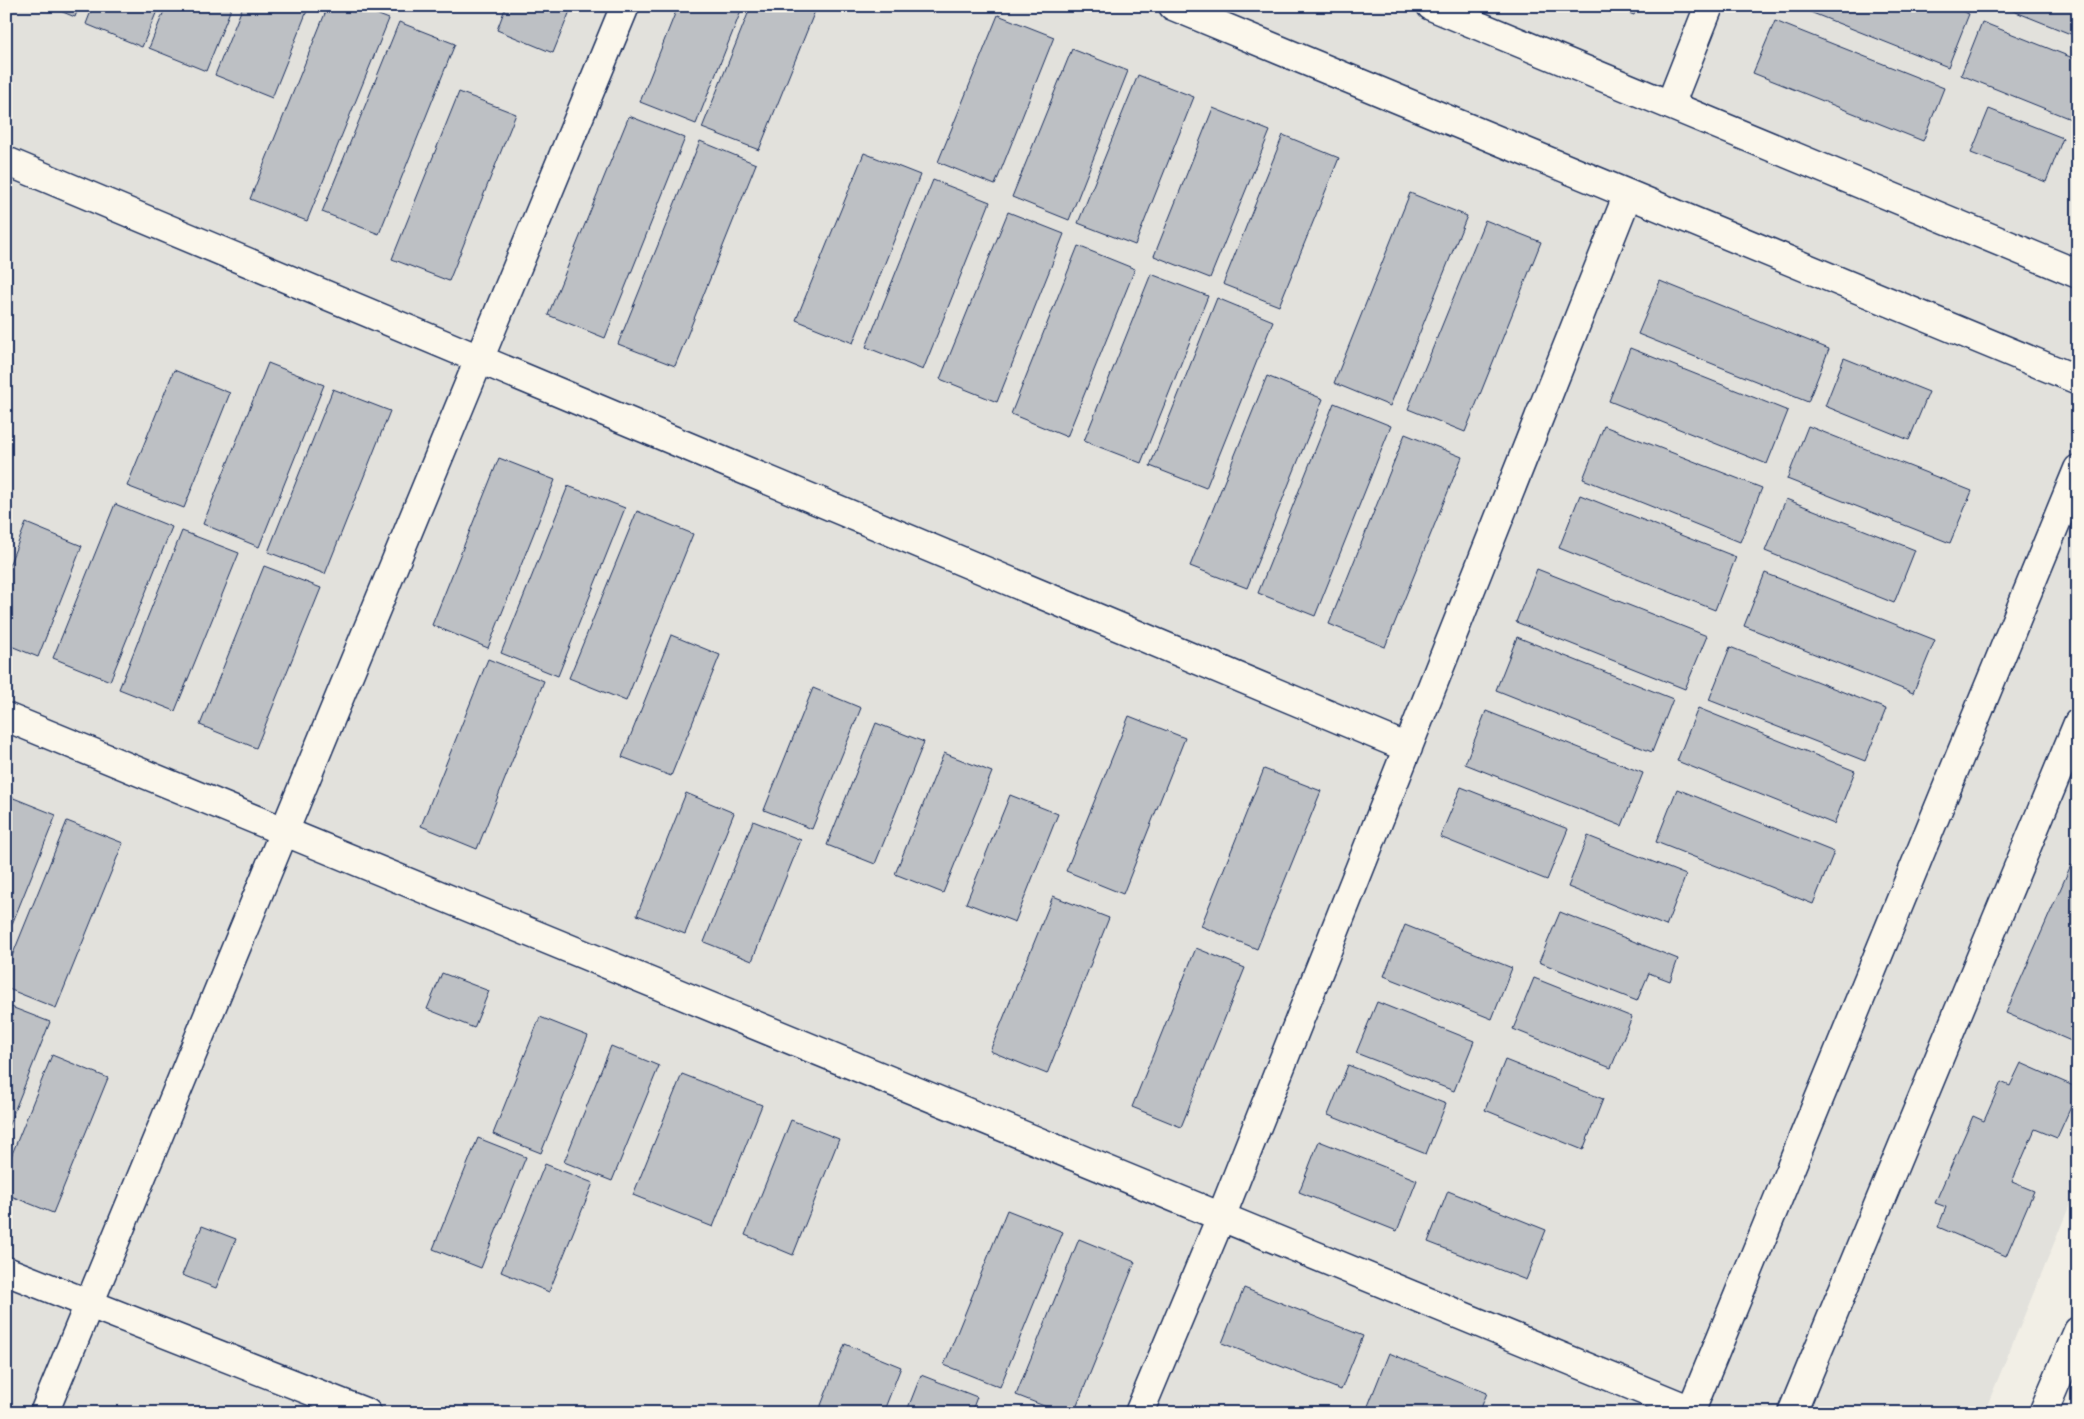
<svg xmlns="http://www.w3.org/2000/svg" width="2084" height="1419" font-family="Caveat,sans-serif">
<style>
.built{fill:#e2e1dc}
.building{fill:#bdc0c4;stroke:#1b2f5e}
.lines{fill:none;stroke-linecap:round;stroke-linejoin:round}
.minor-casing{stroke:#1b2f5e;stroke-width:31}
.minor{stroke:#fbf7ec;stroke-width:28}
</style>
<rect width="100%" height="100%" fill="#f2efe6"/>
<filter id="ink" filterUnits="userSpaceOnUse"><feTurbulence type="fractalNoise" baseFrequency=".02" numOctaves="2"/><feDisplacementMap in="SourceGraphic" scale="10" xChannelSelector="R" yChannelSelector="G"/><feConvolveMatrix kernelMatrix="1 2 1 2 8 2 1 2 1" color-interpolation-filters="sRGB"/></filter>
<g filter="url(#ink)">
<path class="built" d="M6 6H2078V1185L1984 1413H6Z"/>
<path class="building" d="M48 6H79L75 17Z
M93 6H159L142 47 86 24Z
M166 6H232L206 71 149 48Z
M243 6H309L272 98 215 75Z
M328 6H356L389 19 307 221 250 199Z
M506 6H572L553 53 497 30Z
M678 6H743L696 124 640 102Z
M751 6H817L759 150 702 128Z
M1611 6H1638L1634 15Z
M1795 6H1950L1969 14 1948 67Z
M2001 6H2078V37Z
M998 15 1054 37 995 185 938 162Z
M1775 21 1944 88 1923 141 1753 73Z
M399 22 455 44 379 234 322 212Z
M1982 22 2078 60V122L1961 75Z
M1072 49 1128 71 1069 220 1012 197Z
M1138 75 1194 97 1135 245 1078 223Z
M459 92 516 114 449 281 392 259Z
M1213 108 1270 131 1210 278 1154 256Z
M1989 109 2063 138 2046 182 1971 153Z
M629 116 685 138 605 338 548 315Z
M1283 135 1339 158 1279 306 1223 284Z
M700 141 756 164 675 366 618 344Z
M864 153 920 175 853 343 796 320Z
M933 180 990 202 923 370 866 347Z
M1410 193 1467 216 1390 406 1334 383Z
M1008 212 1064 234 997 402 940 379Z
M1485 220 1541 242 1465 432 1408 409Z
M1078 246 1135 269 1067 437 1011 414Z
M1151 274 1208 296 1141 463 1084 441Z
M1660 281 1829 349 1808 402 1638 334Z
M1217 298 1273 321 1206 488 1150 466Z
M1630 348 1788 411 1767 464 1609 401Z
M1844 358 1929 392 1909 440 1825 406Z
M268 363 324 385 259 547 203 524Z
M174 370 230 393 184 508 127 486Z
M1267 376 1323 399 1247 588 1190 566Z
M333 389 390 411 325 574 268 552Z
M1334 403 1391 426 1315 616 1258 593Z
M1604 426 1762 488 1740 542 1583 479Z
M1808 426 1972 491 1950 543 1787 479Z
M1405 434 1462 457 1385 647 1329 624Z
M499 458 555 480 488 648 432 625Z
M568 486 625 508 558 676 501 653Z
M1580 495 1736 557 1715 610 1559 548Z
M1786 499 1915 550 1894 603 1765 551Z
M115 504 172 527 110 681 53 658Z
M637 511 693 534 626 701 569 678Z
M26 523 82 546 38 657 6 644V573Z
M182 531 239 553 175 711 119 689Z
M264 566 321 588 256 748 200 725Z
M1537 569 1707 636 1685 689 1516 622Z
M1765 573 1935 640 1913 693 1744 626Z
M671 635 720 655 671 776 622 757Z
M1517 637 1673 699 1652 752 1496 690Z
M1730 647 1886 709 1865 761 1709 700Z
M488 659 544 681 477 849 421 826Z
M813 688 861 708 812 829 764 810Z
M1698 708 1855 771 1834 824 1677 761Z
M1486 711 1643 773 1622 826 1465 764Z
M1129 716 1185 738 1123 894 1066 871Z
M876 723 924 742 875 864 827 845Z
M944 753 992 772 943 893 895 874Z
M1264 769 1321 791 1257 949 1201 926Z
M1461 787 1568 829 1547 880 1440 837Z
M1677 789 1834 852 1813 904 1656 842Z
M686 793 734 813 685 934 637 915Z
M6 795 56 815 6 939Z
M1010 795 1058 814 1015 922 966 903Z
M67 821 123 843 56 1008 6 988V971Z
M753 821 801 840 752 961 704 942Z
M1588 836 1686 875 1666 926 1568 887Z
M2071 865 2078 868V1044L2006 1013Z
M1053 896 1109 918 1047 1074 990 1051Z
M1560 912 1678 959 1670 981 1649 973 1637 1001 1539 962Z
M1405 925 1512 968 1492 1019 1384 976Z
M1196 948 1245 968 1181 1127 1132 1107Z
M442 973 489 991 474 1028 427 1009Z
M1534 978 1632 1017 1611 1068 1513 1029Z
M1377 1002 1474 1041 1454 1091 1356 1053Z
M6 1005 50 1022 6 1132Z
M540 1017 588 1036 541 1153 493 1134Z
M611 1046 659 1066 612 1181 564 1162Z
M52 1055 108 1078 53 1213 6 1194V1169Z
M1505 1060 1603 1099 1583 1150 1485 1110Z
M2021 1063 2078 1088V1091L2057 1138 2035 1129 2012 1182 2034 1191 2006 1256 1938 1227 1946 1207 1935 1203 1973 1116 1984 1121 2001 1082 2010 1086Z
M1348 1065 1446 1104 1426 1154 1328 1115Z
M682 1074 762 1105 713 1227 633 1195Z
M791 1120 839 1139 793 1255 745 1235Z
M478 1138 526 1157 481 1268 433 1249Z
M1319 1141 1417 1180 1397 1231 1299 1192Z
M545 1164 593 1183 549 1292 501 1272Z
M1448 1191 1546 1230 1526 1280 1428 1242Z
M1007 1210 1063 1232 1000 1387 944 1365Z
M202 1226 236 1239 216 1288 182 1275Z
M1079 1239 1135 1262 1074 1413H1062L1016 1395Z
M1244 1288 1363 1336 1341 1390 1222 1343Z
M845 1344 901 1367 883 1413H818Z
M1389 1353 1487 1393 1479 1413H1371L1366 1411Z
M921 1375 977 1397 971 1413H906Z"/>
<g class="lines">
<g class="minor-casing">
<path id="minor" d="M1173 6 2078 380
M1431 6 2078 274
M1670 105 1709 6
M6 161 1408 748
M6 717 1691 1410
M6 1271 367 1413
M44 1413 625 6
M1139 1413 1221 1217 1628 194
M1690 1413 2078 469
M1792 1413 2078 723
M2043 1413 2078 1331"/>
</g>
<use href="#minor" class="minor"/>
</g>
</g>
<rect width="2084" height="1419" fill="none" stroke="#fbf7ec" stroke-width="25"/>
<rect x="12" y="12" width="2059" height="1394" fill="none" stroke="#1b2f5e" stroke-width="2" filter="url(#ink)"/>
</svg>
